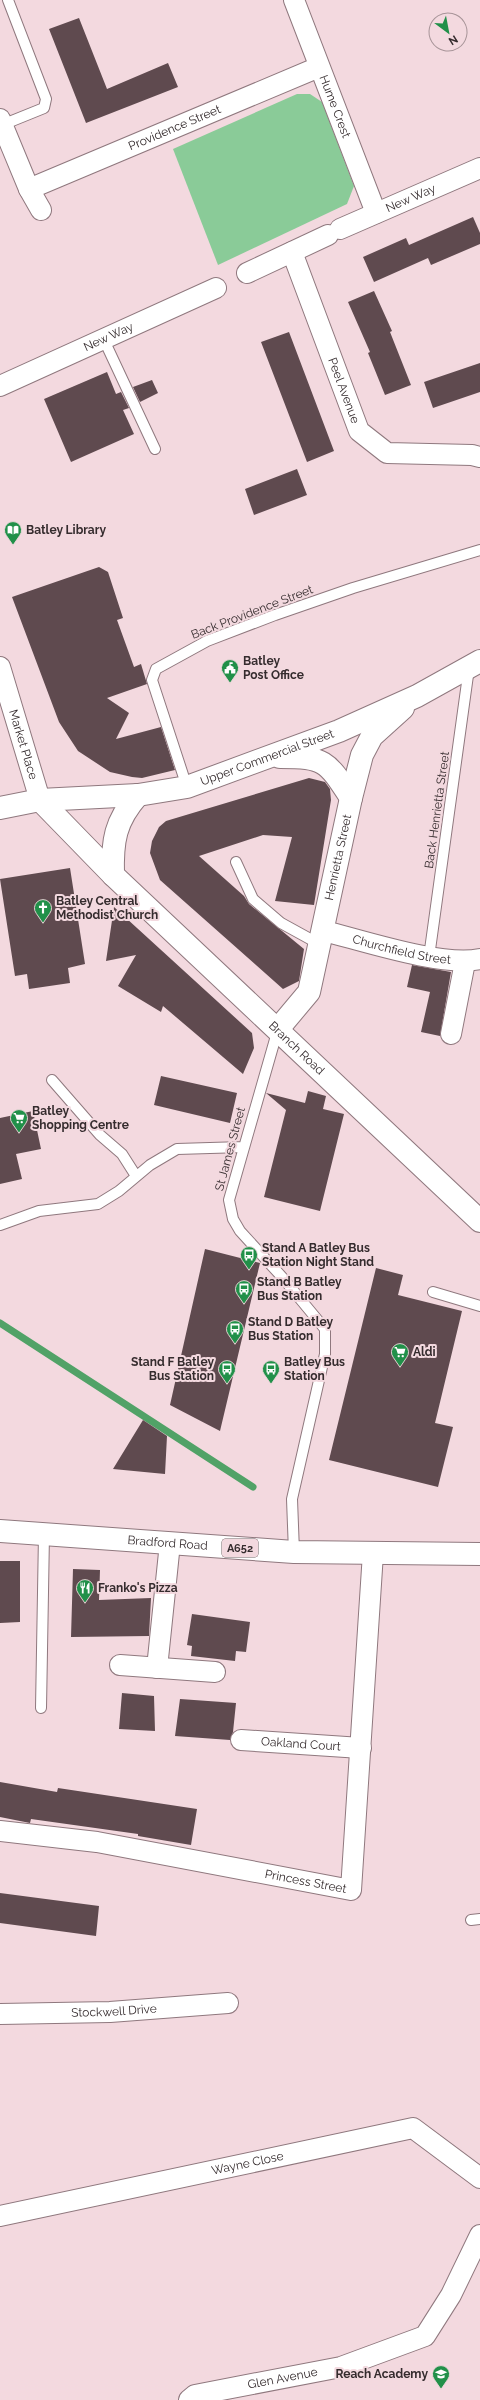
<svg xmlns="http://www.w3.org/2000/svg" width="480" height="2400" font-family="Raleway,sans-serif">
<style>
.green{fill:#8acb98}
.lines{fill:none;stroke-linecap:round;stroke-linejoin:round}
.stream{stroke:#51a267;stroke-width:7}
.building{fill:#5f4a4f}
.service-casing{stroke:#8f787e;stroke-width:12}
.minor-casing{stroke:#8f787e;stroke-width:22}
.tertiary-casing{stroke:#8f787e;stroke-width:24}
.primary-casing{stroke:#8f787e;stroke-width:24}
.service{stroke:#fff;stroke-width:10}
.minor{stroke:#fff;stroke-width:20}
.tertiary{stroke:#fff;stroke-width:22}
.primary{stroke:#fff;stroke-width:22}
.labels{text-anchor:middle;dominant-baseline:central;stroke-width:4;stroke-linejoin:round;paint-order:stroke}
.shield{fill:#f3d9df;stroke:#6e6063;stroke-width:1}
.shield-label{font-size:11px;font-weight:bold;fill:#352c2e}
.street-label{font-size:12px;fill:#352c2e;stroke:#f3d9df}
.poi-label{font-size:12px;font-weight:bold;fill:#352c2e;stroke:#f3d9df;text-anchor:start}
</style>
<rect width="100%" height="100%" fill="#f3d9df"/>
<path class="green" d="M297 94H310L322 102 354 186 347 204 218 265 173 149Z"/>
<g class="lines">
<path class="stream" d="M0 1323 253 1487"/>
</g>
<path class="building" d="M79 18 107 89 168 63 178 87 86 123 49 29Z
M473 217 480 233V244L431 265 428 258 374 282 363 257 406 238 409 245Z
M374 291 392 331 390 332 411 385 385 395 368 353 370 352 348 302Z
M289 332 334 451 307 462 261 342Z
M480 363V392L433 408 424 382Z
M107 372 116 394 121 392 129 408 123 410 134 434 71 462 44 399Z
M152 380 158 393 140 402 133 387Z
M297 469 307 495 254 515 245 489Z
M99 567 108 572 123 618 117 620 134 667 141 664 147 684 107 698 129 713 116 739 161 727 175 770 142 778 132 777 110 772 78 751 59 722 12 597Z
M309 778 325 782 330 789 331 800 314 905 275 901 292 837 263 835 199 856 244 896 249 904 304 949 299 981 283 989 160 880 150 853 152 841 159 827 166 821Z
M70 868 85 964 68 968 70 983 29 989 27 974 15 976 0 879Z
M114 907 252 1033 254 1048 243 1074 163 1006 161 1012 118 986 136 955 106 961Z
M412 965 451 972 440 1036 421 1032 430 992 407 987Z
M161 1076 237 1093 230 1123 154 1105Z
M308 1091 326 1096 323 1109 344 1114 320 1211 264 1197 286 1110 266 1093 305 1103Z
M33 1111 41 1149 16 1154 22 1179 0 1184V1118Z
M205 1249 260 1263 220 1431 170 1405Z
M376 1268 403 1275 398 1295 462 1311 435 1423 453 1427 438 1487 329 1460Z
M143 1420 167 1436 165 1474 113 1469Z
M0 1561H20V1622L0 1623Z
M73 1569 100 1570 99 1600 151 1598 149 1636 71 1637Z
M192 1614 250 1622 246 1652 236 1651 235 1661 191 1656 192 1646 187 1645Z
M122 1693 154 1696 155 1731 119 1729Z
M180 1699 236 1703 233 1732 230 1740 175 1736Z
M0 1782 57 1792 58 1788 197 1809 191 1845 138 1836V1834L31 1819 30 1823 0 1817Z
M0 1893 99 1906 96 1936 0 1923Z"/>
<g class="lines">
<g class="service-casing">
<path id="service" d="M2 125 44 108 46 99 8 0
M104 340 155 449
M187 787 152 680 156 669 207 641 275 615 353 588 480 550
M236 862 253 899 281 923 321 945
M429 957 469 668
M278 1029 229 1200 233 1219 240 1231 282 1277 325 1329V1354L292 1499 294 1552
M52 1080 100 1135 122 1154 136 1176
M0 1225 39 1211 98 1204 119 1191 150 1165 177 1149 243 1147
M433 1292 480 1306
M41 1708 44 1534
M471 1920 480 1919"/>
</g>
<g class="minor-casing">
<g id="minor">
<path id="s1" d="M294 0 376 213"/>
<path d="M0 119 29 189 41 210"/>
<path id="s2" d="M29 189 319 67"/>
<path id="s3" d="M340 229 480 168"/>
<path id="s4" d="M292 252 359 431 387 453 472 455 480 457"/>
<path d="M247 273 328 235"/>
<path id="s5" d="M0 386 216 288"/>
<path id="s6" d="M0 667 40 800"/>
<path id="s7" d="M324 931C364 941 442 967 480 959"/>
<path d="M451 1034 465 962"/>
<path d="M120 1665 215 1672"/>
<path d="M157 1668 170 1543"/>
<path id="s8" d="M241 1740 361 1748"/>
<path id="s9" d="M0 1831 97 1842 351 1890 373 1553"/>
<path id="s10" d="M0 2014 110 2012 228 2003"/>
<path id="s11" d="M0 2216 413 2128 480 2178"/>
<path id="s12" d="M189 2400 195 2395 341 2367 425 2336 451 2295 480 2235"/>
</g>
</g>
<g class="tertiary-casing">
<g id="tertiary">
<path d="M280 757C325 757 327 761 351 798"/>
<path id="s13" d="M40 800 113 875 480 1221"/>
<path id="s14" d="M0 808 40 800 138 795 187 787 339 731 417 696 480 661"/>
<path d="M113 875C112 841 115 821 138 795"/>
<path id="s15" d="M278 1029 309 992 351 798 362 755 372 736 403 708"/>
</g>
</g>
<g class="primary-casing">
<g id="primary">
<path id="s16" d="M0 1531 294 1552 480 1554"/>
</g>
</g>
<use href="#service" class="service"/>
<use href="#minor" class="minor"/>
<use href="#tertiary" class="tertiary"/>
<use href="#primary" class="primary"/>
</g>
<defs>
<g id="library-pin" transform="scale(0.9)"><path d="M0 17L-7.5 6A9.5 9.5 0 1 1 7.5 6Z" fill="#219049" stroke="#f3d9df"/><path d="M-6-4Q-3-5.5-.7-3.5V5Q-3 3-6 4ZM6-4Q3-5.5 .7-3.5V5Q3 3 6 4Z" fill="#fff"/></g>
<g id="civic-pin" transform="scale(0.9)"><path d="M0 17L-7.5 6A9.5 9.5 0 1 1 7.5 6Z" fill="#219049" stroke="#f3d9df"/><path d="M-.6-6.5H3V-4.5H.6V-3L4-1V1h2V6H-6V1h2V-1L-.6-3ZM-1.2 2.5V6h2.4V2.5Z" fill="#fff"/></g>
<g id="church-pin" transform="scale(0.9)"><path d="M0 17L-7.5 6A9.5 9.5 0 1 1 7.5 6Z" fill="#219049" stroke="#f3d9df"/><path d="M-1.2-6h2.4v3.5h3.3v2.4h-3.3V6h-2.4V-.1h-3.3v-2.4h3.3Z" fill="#fff"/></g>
<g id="supermarket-pin" transform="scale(0.9)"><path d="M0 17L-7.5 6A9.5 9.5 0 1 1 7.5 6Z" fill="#219049" stroke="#f3d9df"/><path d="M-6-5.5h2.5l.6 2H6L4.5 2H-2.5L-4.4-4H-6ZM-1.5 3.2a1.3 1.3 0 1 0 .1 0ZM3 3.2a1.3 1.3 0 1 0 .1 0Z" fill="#fff"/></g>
<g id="bus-pin" transform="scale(0.9)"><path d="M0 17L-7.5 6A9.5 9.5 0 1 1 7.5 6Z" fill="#219049" stroke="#f3d9df"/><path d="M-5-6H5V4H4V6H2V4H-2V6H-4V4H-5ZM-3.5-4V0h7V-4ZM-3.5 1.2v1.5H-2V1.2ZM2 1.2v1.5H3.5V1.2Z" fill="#fff"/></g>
<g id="restaurant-pin" transform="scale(0.9)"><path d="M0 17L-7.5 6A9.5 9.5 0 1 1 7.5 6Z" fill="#219049" stroke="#f3d9df"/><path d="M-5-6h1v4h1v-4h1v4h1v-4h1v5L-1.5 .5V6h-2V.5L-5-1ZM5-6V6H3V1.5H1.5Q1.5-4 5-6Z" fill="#fff"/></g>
<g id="school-pin" transform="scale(0.9)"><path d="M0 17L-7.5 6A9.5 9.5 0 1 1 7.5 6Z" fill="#219049" stroke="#f3d9df"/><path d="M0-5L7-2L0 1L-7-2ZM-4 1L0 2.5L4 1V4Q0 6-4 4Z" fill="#fff"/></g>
</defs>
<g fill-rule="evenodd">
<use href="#library-pin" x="13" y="530"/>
<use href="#civic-pin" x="230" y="668"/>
<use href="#church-pin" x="43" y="908"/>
<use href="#supermarket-pin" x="19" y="1118"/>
<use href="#bus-pin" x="249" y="1255"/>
<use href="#bus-pin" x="244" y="1289"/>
<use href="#bus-pin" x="235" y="1329"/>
<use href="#supermarket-pin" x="400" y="1352"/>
<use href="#bus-pin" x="227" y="1369"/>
<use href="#bus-pin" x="271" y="1369"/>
<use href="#restaurant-pin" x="85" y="1588"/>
<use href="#school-pin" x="441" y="2374"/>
</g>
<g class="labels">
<rect class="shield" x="222" y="1539" width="36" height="18" rx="3"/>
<g class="shield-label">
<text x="240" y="1548">A652</text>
</g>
<g class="street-label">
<text stroke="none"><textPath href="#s1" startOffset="114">Hume Crest</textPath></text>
<text stroke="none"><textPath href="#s2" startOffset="158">Providence Street</textPath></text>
<text stroke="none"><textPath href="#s3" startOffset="77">New Way</textPath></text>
<text stroke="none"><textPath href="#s5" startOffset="119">New Way</textPath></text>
<text stroke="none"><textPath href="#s4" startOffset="148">Peel Avenue</textPath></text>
<text transform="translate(252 612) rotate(-21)">Back Providence Street</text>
<text stroke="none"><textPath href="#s6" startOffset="81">Market Place</textPath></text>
<text stroke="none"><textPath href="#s14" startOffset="274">Upper Commercial Street</textPath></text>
<text transform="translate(437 810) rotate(-82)">Back Henrietta Street</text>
<text stroke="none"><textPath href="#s15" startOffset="186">Henrietta Street</textPath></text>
<text stroke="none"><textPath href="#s7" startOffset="80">Churchfield Street</textPath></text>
<text stroke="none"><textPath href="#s13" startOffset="357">Branch Road</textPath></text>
<text transform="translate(230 1149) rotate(-75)">St James Street</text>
<text stroke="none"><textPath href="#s16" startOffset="168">Bradford Road</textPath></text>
<text stroke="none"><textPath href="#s8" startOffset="60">Oakland Court</textPath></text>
<text stroke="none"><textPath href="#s9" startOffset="310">Princess Street</textPath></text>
<text stroke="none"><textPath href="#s10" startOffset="114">Stockwell Drive</textPath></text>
<text stroke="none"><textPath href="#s11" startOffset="253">Wayne Close</textPath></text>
<text stroke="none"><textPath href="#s12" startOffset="97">Glen Avenue</textPath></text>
</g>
<g class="poi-label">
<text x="26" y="530">Batley Library</text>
<text x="243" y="661">Batley<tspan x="243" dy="14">Post Office</tspan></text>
<text x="56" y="901">Batley Central<tspan x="56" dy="14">Methodist Church</tspan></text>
<text x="32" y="1111">Batley<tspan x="32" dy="14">Shopping Centre</tspan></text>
<text x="262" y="1248">Stand A Batley Bus<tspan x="262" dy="14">Station Night Stand</tspan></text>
<text x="257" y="1282">Stand B Batley<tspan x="257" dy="14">Bus Station</tspan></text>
<text x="248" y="1322">Stand D Batley<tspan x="248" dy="14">Bus Station</tspan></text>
<text x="413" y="1352">Aldi</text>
<text x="214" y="1362" text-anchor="end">Stand F Batley<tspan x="214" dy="14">Bus Station</tspan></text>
<text x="284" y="1362">Batley Bus<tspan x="284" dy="14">Station</tspan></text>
<text x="98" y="1588">Franko's Pizza</text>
<text x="428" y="2374" text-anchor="end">Reach Academy</text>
</g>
</g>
<g transform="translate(448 32) rotate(148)"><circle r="19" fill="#f3d9df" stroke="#a79498"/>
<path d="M0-3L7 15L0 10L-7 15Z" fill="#219049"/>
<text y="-6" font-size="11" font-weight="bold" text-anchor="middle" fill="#352c2e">N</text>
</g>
</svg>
